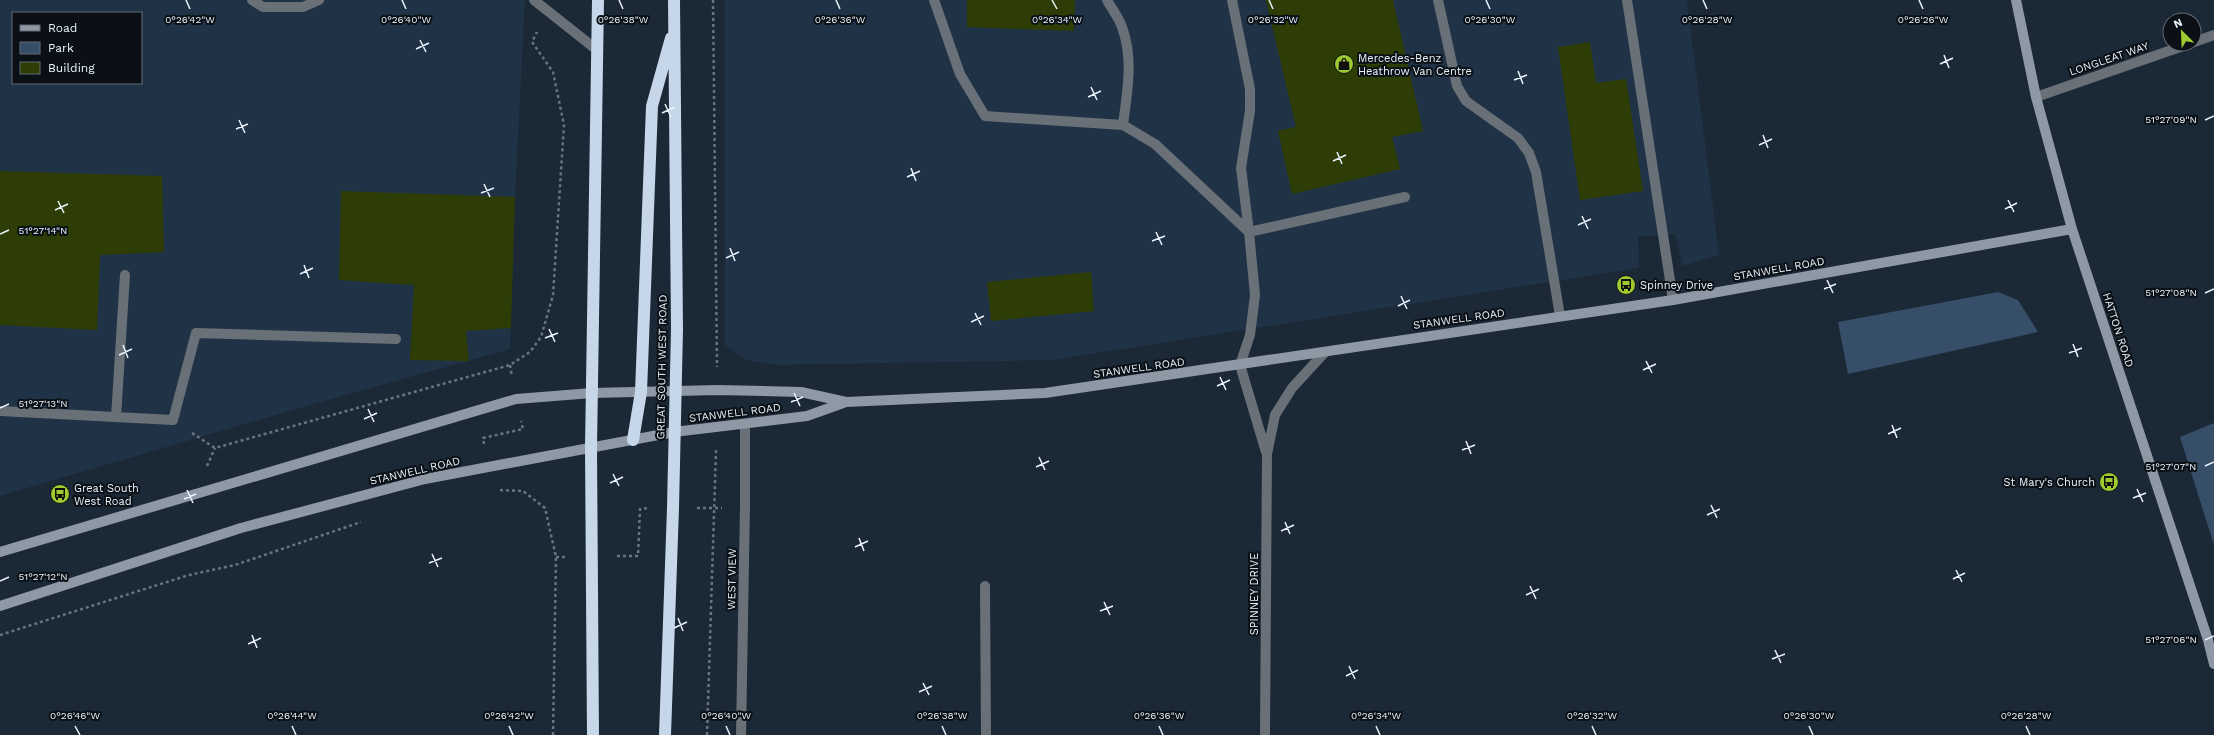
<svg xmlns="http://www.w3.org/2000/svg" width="2214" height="735" font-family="'Work Sans',sans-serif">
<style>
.built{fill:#203245;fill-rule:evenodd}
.green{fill:#364e68}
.building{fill:#2d3d05}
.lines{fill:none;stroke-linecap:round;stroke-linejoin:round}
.path{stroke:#697480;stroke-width:2.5;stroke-dasharray:3 3;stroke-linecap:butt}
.lane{stroke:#697077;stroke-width:10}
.street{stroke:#697077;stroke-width:10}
.secondary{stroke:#8f99a5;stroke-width:10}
.highway{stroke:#c6d7ea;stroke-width:12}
.ticks{fill:none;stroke:#eaf3fc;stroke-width:1.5}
.labels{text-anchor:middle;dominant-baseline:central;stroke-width:4;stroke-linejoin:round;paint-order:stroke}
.poi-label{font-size:11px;fill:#eaf3fc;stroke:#0a1016;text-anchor:start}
.street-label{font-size:11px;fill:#eaf3fc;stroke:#0a1016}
.ticks-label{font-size:10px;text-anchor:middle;fill:#eaf3fc;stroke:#0a1016;stroke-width:4;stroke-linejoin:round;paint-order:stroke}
</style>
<rect width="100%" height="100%" fill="#1b2836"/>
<path class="built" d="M0 0H525L515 197 510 349 303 407 0 496ZM13 13H141V83H13Z
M725 0H1687L1719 255 1683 266 1675 234 1638 237 1639 268 1053 360 775 365 745 360 725 345Z"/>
<path class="green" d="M1998 292 2018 300 2038 332 1848 374 1838 322Z
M2214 423V545L2180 437Z"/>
<path class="building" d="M967 0H1075L1074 31 967 27Z
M1266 0H1393L1423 131 1392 137 1400 169 1292 194 1278 131 1296 127Z
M1590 42 1596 83 1626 79 1643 191 1580 200 1558 47Z
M0 171 162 176 164 252 100 255 97 330 0 325Z
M341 191 515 197 511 328 466 331 469 361 410 360 414 285 339 280Z
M1091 272 1094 311 991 321 987 282Z"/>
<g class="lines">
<path class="path" d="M713 0 717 367
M510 365 512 377
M192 433 215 448 510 365 530 352 541 337 553 295 564 125 553 72 532 42 537 32
M484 444 483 438 523 429 521 421
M207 466 215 448
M500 490 523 491 545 508 556 557 553 735
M697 508H722
M617 556H638L640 509 650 508
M556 557H568
M0 635 189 575 235 565 361 522
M707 735 716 450"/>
<path class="lane" d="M252 0 263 7H303L319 0
M534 0 597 50
M934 0 960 74 985 116 1123 125 1155 144 1249 232
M1107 0C1112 9 1119 18 1122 27 1134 60 1127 92 1123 125
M1232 0 1250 89V111L1241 168 1249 232 1255 295 1250 335 1240 365
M1438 0 1457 86 1466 101 1518 138 1529 153 1536 172 1560 316
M1627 0 1673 300
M1249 232 1405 197
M0 411 173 420 196 333 396 339
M116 417 125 275
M985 586 986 735"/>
<path class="street" d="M2194 42 2214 35
M2036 97 2189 44
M1240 365 1266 452
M741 735 745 505V424
M1265 735 1267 454 1275 415 1292 388 1325 352"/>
<path class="secondary" d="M2016 0 2036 97 2072 229 2208 640 2214 664
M0 552 516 399 592 393 718 390 801 392 846 402 1045 393 1673 300 2072 229
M0 606 241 528 425 479 674 432 807 416 846 402"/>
<path class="highway" d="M633 440 641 392 652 106 671 38
M593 735 591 448 598 0
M665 735 673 508 677 329 674 0"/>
</g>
<path class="ticks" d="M186 0 190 9M402 0 406 9M619 0 623 9M836 0 840 9M1052 0 1057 9M1269 0 1273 9M1486 0 1490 9M1703 0 1707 9M1919 0 1923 9M420 40 426 52M416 49 429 43M1944 55 1949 68M1940 64 1953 58M1518 71 1523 84M1514 80 1527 75M1091 87 1097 100M1088 97 1101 91M665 104 671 117M662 113 675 107M239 120 245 133M2205 120 2214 116M236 129 248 124M1763 135 1768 148M1759 145 1772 139M1337 152 1342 164M1333 161 1346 155M911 168 916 181M907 177 920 171M484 184 490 197M481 193 494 188M2008 200 2014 212M58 201 64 213M2005 209 2017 203M55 210 68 204M1582 216 1588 229M1578 225 1591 219M1156 232 1162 245M0 234 9 230M1152 241 1165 236M730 248 735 261M726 258 739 252M304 265 309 278M300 274 313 268M1827 280 1833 293M1824 289 1836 284M2205 293 2214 289M1401 296 1407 309M1398 306 1410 300M975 313 981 325M971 322 984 316M549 329 555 342M545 338 558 333M2073 344 2078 357M123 345 128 358M2069 353 2082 348M119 355 132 349M1646 361 1652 373M1643 370 1656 364M1220 377 1226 390M1217 386 1230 380M794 393 800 406M791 402 803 397M0 408 9 404M368 409 374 422M364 419 377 413M1892 425 1897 438M1888 434 1901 428M1466 441 1471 454M1462 450 1475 445M1039 457 1045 470M2205 466 2214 462M1036 467 1049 461M613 474 619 486M610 483 623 477M2137 489 2143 502M187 490 193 503M2133 498 2146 493M184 499 196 494M1711 505 1717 518M1707 515 1720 509M1285 522 1290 534M1281 531 1294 525M859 538 864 551M855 547 868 541M432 554 438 567M429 563 442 558M1956 570 1962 582M1953 579 1965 573M0 581 9 577M1530 586 1536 599M1526 595 1539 589M1104 602 1110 615M1100 611 1113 606M678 618 683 631M674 628 687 622M252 635 257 648M2205 640 2214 636M248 644 261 638M1775 650 1781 663M1772 659 1785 654M1349 666 1355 679M1346 676 1358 670M923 683 929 695M919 692 932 686M75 726 80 735M292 726 296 735M509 726 513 735M726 726 730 735M942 726 946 735M1159 726 1163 735M1376 726 1380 735M1592 726 1596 735M1809 726 1813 735M2026 726 2030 735"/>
<defs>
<g id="shop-disc" transform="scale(1)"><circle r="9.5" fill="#9eca2f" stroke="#0a1016"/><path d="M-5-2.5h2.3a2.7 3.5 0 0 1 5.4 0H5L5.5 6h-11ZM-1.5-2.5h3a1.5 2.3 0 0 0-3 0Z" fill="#111"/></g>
<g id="bus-disc" transform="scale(1)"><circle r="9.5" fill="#9eca2f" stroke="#0a1016"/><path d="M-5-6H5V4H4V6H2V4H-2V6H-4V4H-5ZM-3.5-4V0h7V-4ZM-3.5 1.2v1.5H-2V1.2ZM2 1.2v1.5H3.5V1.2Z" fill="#111"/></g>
</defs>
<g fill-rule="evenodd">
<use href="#shop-disc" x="1344" y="64"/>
<use href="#bus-disc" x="1626" y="285"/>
<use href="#bus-disc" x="2109" y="482"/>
<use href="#bus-disc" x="60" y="494"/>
</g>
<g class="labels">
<g class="poi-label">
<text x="1358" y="58">Mercedes-Benz<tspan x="1358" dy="13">Heathrow Van Centre</tspan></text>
<text x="1640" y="285">Spinney Drive</text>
<text x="2095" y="482" text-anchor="end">St Mary's Church</text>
<text x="74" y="488">Great South<tspan x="74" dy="13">West Road</tspan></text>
</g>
<g class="street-label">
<text transform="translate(2109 59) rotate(-19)">LONGLEAT WAY</text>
<text transform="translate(1779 269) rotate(-10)">STANWELL ROAD</text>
<text transform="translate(1459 319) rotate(-8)">STANWELL ROAD</text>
<text transform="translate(2118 330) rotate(72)">HATTON ROAD</text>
<text transform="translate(662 367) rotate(-89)">GREAT SOUTH WEST ROAD</text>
<text transform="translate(1139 368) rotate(-8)">STANWELL ROAD</text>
<text transform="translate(735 413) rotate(-7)">STANWELL ROAD</text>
<text transform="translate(415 471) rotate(-13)">STANWELL ROAD</text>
<text transform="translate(732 579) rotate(-89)">WEST VIEW</text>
<text transform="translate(1254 594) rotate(-90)">SPINNEY DRIVE</text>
</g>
</g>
<g class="ticks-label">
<text x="1273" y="23">0°26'32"W</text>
<text x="1490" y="23">0°26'30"W</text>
<text x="190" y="23">0°26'42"W</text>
<text x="406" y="23">0°26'40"W</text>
<text x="623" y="23">0°26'38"W</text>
<text x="840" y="23">0°26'36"W</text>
<text x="1057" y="23">0°26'34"W</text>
<text x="1707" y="23">0°26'28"W</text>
<text x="1923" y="23">0°26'26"W</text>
<text x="2171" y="123">51°27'09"N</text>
<text x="43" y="234">51°27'14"N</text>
<text x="2171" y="296">51°27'08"N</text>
<text x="43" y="407">51°27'13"N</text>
<text x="2171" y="470">51°27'07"N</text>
<text x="43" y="580">51°27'12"N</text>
<text x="2171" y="643">51°27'06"N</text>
<text x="75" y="719">0°26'46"W</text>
<text x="292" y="719">0°26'44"W</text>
<text x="509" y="719">0°26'42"W</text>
<text x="726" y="719">0°26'40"W</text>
<text x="942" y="719">0°26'38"W</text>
<text x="1159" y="719">0°26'36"W</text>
<text x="1376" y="719">0°26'34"W</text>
<text x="1592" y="719">0°26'32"W</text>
<text x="1809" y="719">0°26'30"W</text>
<text x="2026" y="719">0°26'28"W</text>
</g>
<rect x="12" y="12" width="130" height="72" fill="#0a1016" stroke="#646b72"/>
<rect x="20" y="25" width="20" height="6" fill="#8f99a5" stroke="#646b72"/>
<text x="48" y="32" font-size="12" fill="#eaf3fc">Road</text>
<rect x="20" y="42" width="20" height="12" fill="#364e68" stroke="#646b72"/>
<text x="48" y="52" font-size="12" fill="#eaf3fc">Park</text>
<rect x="20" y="62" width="20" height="12" fill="#2d3d05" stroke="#646b72"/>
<text x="48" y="72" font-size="12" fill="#eaf3fc">Building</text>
<g transform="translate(2182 32) rotate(336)"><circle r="19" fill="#0a1016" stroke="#646b72"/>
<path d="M0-3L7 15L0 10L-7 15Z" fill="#9eca2f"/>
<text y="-6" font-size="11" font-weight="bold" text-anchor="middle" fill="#eaf3fc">N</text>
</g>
</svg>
